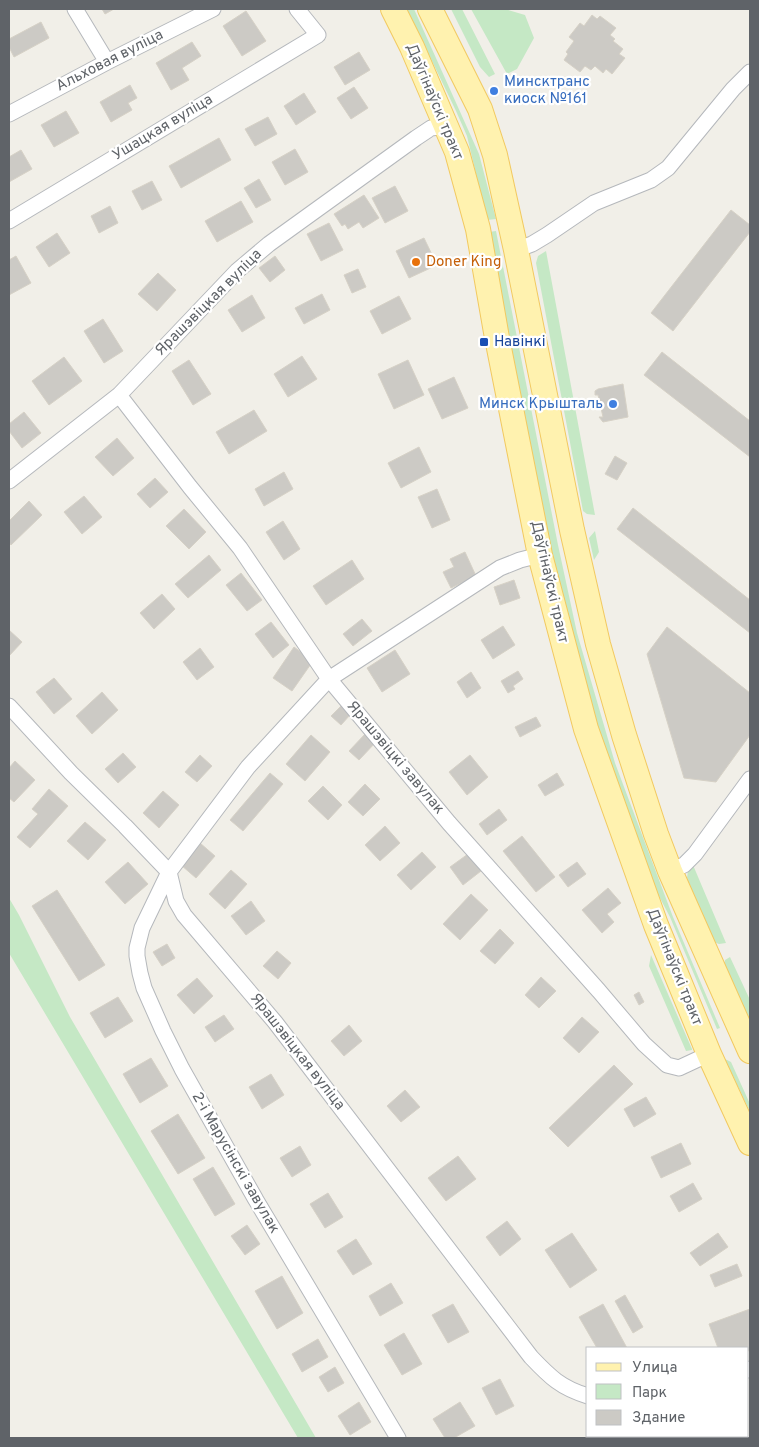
<svg xmlns="http://www.w3.org/2000/svg" width="759" height="1447" font-family="Overpass,sans-serif">
<style>
.green{fill:#c5e8c5}
.building{fill:#cccac5;stroke:#d6d1c6}
.lines{fill:none;stroke-linecap:round;stroke-linejoin:round}
.street-casing{stroke:#b5b8bc;stroke-width:17}
.primary-casing{stroke:#f2c960;stroke-width:26}
.street{stroke:#fff;stroke-width:15}
.primary{stroke:#fff2af;stroke-width:24}
.shop-dot{fill:#3f7fe0;stroke:#fff;stroke-width:2}
.food-dot{fill:#e8710a;stroke:#fff;stroke-width:2}
.transit-dot{fill:#1a4fb4;stroke:#fff;stroke-width:2}
.labels{text-anchor:middle;dominant-baseline:central;stroke-width:4.5;stroke-linejoin:round;paint-order:stroke}
.street-label{font-size:15px;fill:#5f6368;stroke:#fff}
.shop-label{font-size:15px;fill:#366cbe;stroke:#fff;text-anchor:start}
.food-label{font-size:15px;fill:#c56008;stroke:#fff;text-anchor:start}
.transit-label{font-size:15px;fill:#164399;stroke:#fff;text-anchor:start}
</style>
<rect width="100%" height="100%" fill="#f1efe8"/>
<path class="green" d="M407 9H414L479 154 496 219 487 220 467 136 456 111Z
M451 9H462L495 74 489 77 480 67Z
M471 9H505L525 15 534 38 517 69 507 74Z
M496 231 558 545 577 633 615 763 673 917 720 1028 717 1029 670 917 651 881 594 720 551 550 489 232Z
M546 251 595 515 587 514 583 511 536 263 538 256Z
M595 531 599 552 594 560 589 538Z
M693 865 726 943 719 944 714 942 687 878 688 870Z
M9 898 19 915 70 1017 316 1438H298L9 953Z
M651 955 692 1049V1050L686 1051 649 966Z
M730 957 750 1000V1024L724 967 725 960Z
M725 1059 731 1062 750 1104V1112Z"/>
<path class="building" d="M102 9H114L105 14Z
M246 11 266 41 242 56 223 26Z
M592 15 597 19 600 16 616 28 610 35 615 39 613 41 623 49 619 54 625 58 612 74 606 69 603 73 595 66 591 70 585 66 580 72 564 60 568 54 566 52 574 41 569 37 580 23 584 26Z
M41 22 49 38 14 57 9 47V39Z
M192 42 201 56 182 68 189 80 171 90 156 63Z
M359 52 370 70 345 85 334 67Z
M130 85 137 98 128 103 132 110 111 122 100 102Z
M354 87 368 108 351 119 337 98Z
M304 93 316 112 296 125 284 106Z
M66 111 79 133 54 147 41 125Z
M268 117 277 134 255 146 245 129Z
M219 138 231 160 181 188 169 166Z
M295 149 308 172 285 185 272 162Z
M21 150 32 169 9 182V157Z
M259 179 271 200 256 208 244 188Z
M152 181 162 200 142 210 132 191Z
M395 186 408 211 385 223 372 198Z
M364 195 379 218 363 228 359 222 348 229 345 224 342 226 334 214Z
M241 201 253 222 217 242 205 221Z
M110 206 118 223 99 233 91 216Z
M731 210 750 225V232L673 331 651 313Z
M329 223 343 250 321 261 307 234Z
M57 233 70 253 49 267 36 247Z
M424 238 437 265 409 278 396 251Z
M16 256 31 283 9 295V260Z
M275 256 285 270 270 282 259 268Z
M358 269 366 287 352 293 344 275Z
M158 273 176 290 157 311 138 294Z
M322 294 330 310 304 324 295 308Z
M252 295 265 318 242 332 228 310Z
M399 296 411 319 382 334 370 311Z
M103 319 123 351 104 363 84 331Z
M662 352 750 421V457L644 375Z
M302 356 317 379 288 397 274 374Z
M64 357 82 381 49 405 32 381Z
M189 360 211 394 193 405 172 371Z
M408 360 424 395 394 409 378 374Z
M454 377 468 408 442 419 428 389Z
M623 384 628 417 603 422 599 417H603L598 395H595V391L598 389Z
M254 410 267 431 229 454 216 432Z
M24 412 41 433 22 448 9 431V424Z
M117 438 134 458 113 476 95 457Z
M419 447 431 472 401 488 388 463Z
M615 456 627 463 617 480 605 474Z
M284 472 293 489 264 506 255 489Z
M155 478 168 492 150 508 137 494Z
M437 489 450 520 432 528 418 497Z
M84 496 102 517 82 534 64 512Z
M29 501 42 515 11 545 9 542V521Z
M633 508 750 600V633L617 529Z
M184 509 206 532 189 549 166 526Z
M283 521 300 549 284 560 266 532Z
M465 552 476 576 451 588 443 572 454 567 450 559Z
M209 555 221 570 188 598 175 584Z
M352 560 364 579 326 605 313 586Z
M241 573 262 600 247 611 226 585Z
M514 580 520 598 500 605 494 587Z
M162 594 175 609 154 629 140 613Z
M362 619 372 631 353 646 343 634Z
M271 622 289 645 273 658 255 634Z
M503 626 515 645 493 659 481 640Z
M667 627 750 693V735L716 782 684 778 647 654Z
M9 630 22 642 9 656Z
M294 647 313 661 292 691 273 678Z
M200 648 214 667 197 680 183 662Z
M395 650 410 674 382 692 367 668Z
M518 671 523 679 513 686 515 689 508 693 501 681Z
M471 672 481 688 467 698 457 682Z
M54 678 72 699 54 714 36 692Z
M102 692 118 710 92 734 76 716Z
M341 706 350 715 341 725 331 716Z
M536 717 541 726 520 737 515 727Z
M366 733 376 742 359 760 349 751Z
M311 735 330 752 305 781 286 764Z
M123 753 136 767 118 783 105 769Z
M200 755 212 766 197 782 185 772Z
M470 755 488 777 467 795 449 772Z
M15 761 35 780 14 802 9 798V768Z
M270 773 283 784 243 831 230 820Z
M557 773 564 785 545 796 538 785Z
M365 784 380 799 363 816 348 802Z
M323 786 342 805 328 820 308 801Z
M49 789 68 806 30 848 17 837 38 814 32 809Z
M163 791 179 805 159 828 143 813Z
M499 809 507 820 487 835 479 824Z
M85 822 106 840 88 860 67 841Z
M385 826 400 843 380 861 365 845Z
M522 836 555 877 536 892 503 851Z
M200 843 215 856 196 878 181 865Z
M422 852 436 867 411 890 397 875Z
M468 854 481 871 463 885 450 867Z
M128 862 148 884 125 904 105 882Z
M577 862 586 874 568 887 559 875Z
M231 870 247 884 225 909 209 894Z
M608 888 621 903 607 914 614 922 602 933 582 910Z
M57 890 105 965 79 981 32 906Z
M471 894 488 910 460 940 443 924Z
M251 901 265 921 246 935 231 916Z
M500 929 514 943 495 964 480 951Z
M167 944 175 958 162 966 153 952Z
M277 951 291 963 278 979 263 966Z
M541 977 556 991 539 1008 525 995Z
M197 978 213 996 194 1014 177 995Z
M639 992 644 1002 639 1005 634 995Z
M118 997 133 1021 105 1038 90 1013Z
M224 1015 234 1029 215 1042 205 1027Z
M582 1017 599 1032 579 1053 563 1038Z
M349 1025 362 1041 344 1056 331 1041Z
M151 1058 168 1086 140 1103 123 1074Z
M614 1065 633 1084 568 1147 549 1128Z
M271 1074 284 1095 262 1109 249 1087Z
M405 1090 420 1107 401 1122 387 1106Z
M646 1097 656 1114 634 1127 624 1109Z
M178 1114 205 1158 178 1174 151 1131Z
M681 1143 691 1164 661 1178 651 1157Z
M300 1146 311 1165 292 1177 280 1158Z
M458 1156 476 1179 446 1201 428 1178Z
M213 1167 235 1204 215 1216 193 1179Z
M693 1183 702 1199 679 1212 670 1196Z
M328 1193 343 1217 325 1228 310 1204Z
M507 1221 521 1239 500 1256 486 1237Z
M247 1225 260 1244 245 1255 231 1236Z
M572 1233 597 1270 570 1288 545 1250Z
M718 1233 728 1247 700 1266 690 1253Z
M356 1239 372 1264 353 1275 337 1251Z
M737 1264 742 1276 715 1287 710 1275Z
M282 1276 303 1313 277 1329 255 1291Z
M391 1283 403 1303 380 1316 369 1296Z
M625 1295 643 1327 633 1333 615 1301Z
M453 1304 469 1332 448 1343 432 1315Z
M603 1304 627 1348H597L579 1317Z
M750 1309V1350L748 1351V1348H718L709 1324Z
M404 1333 422 1364 402 1375 384 1345Z
M318 1339 328 1357 302 1372 292 1354Z
M335 1367 344 1383 328 1392 319 1377Z
M500 1379 514 1406 496 1415 482 1388Z
M359 1402 371 1422 350 1435 338 1416Z
M460 1402 475 1426 454 1438H445L433 1419Z"/>
<g class="lines">
<g class="street-casing">
<path id="street" d="M75 9 107 62
M9 114 107 62 213 9
M9 221 318 35 297 9
M516 250 532 244 547 235 594 203 651 180 668 168 733 89 750 72
M119 395 190 487 240 548 329 679 449 823 599 991 644 1044 667 1065 679 1068 709 1054
M9 481 119 395 237 271 269 244 416 138 431 128 447 126
M9 706 71 773 125 826 169 872 176 901 184 915 275 1022 531 1357C550 1377 561 1388 588 1396
M670 871 684 865 695 854 750 779
M748 1370 750 1369
M601 1436V1438
M398 1438 256 1200 182 1069 163 1031 144 988 140 973 137 956V948L142 928 169 872 248 767 329 679 500 568 520 560 540 555
M629 1438 630 1436"/>
</g>
<g class="primary-casing">
<path id="primary" d="M393 9 412 47 457 152 478 229 497 338 540 555 586 729 656 925 709 1054 750 1143
M430 9 480 109 495 155 516 250 572 530 598 644 624 735 656 834 670 871 750 1051"/>
</g>
<use href="#street" class="street"/>
<use href="#primary" class="primary"/>
</g>
<g class="shop-dot">
<circle cx="494" cy="91" r="5"/>
<circle cx="613" cy="404" r="5"/>
</g>
<circle class="food-dot" cx="416" cy="262" r="5"/>
<rect class="transit-dot" x="479" y="337" width="10" height="10" rx="2.5"/>
<g class="labels">
<g class="street-label">
<text transform="translate(110 61) rotate(-27)">Альховая вуліца</text>
<text transform="translate(434 102) rotate(67)">Даўгінаўскі тракт</text>
<text transform="translate(163 128) rotate(-31)">Ушацкая вуліца</text>
<text transform="translate(209 303) rotate(-45)">Ярашэвіцкая вуліца</text>
<text transform="translate(549 582) rotate(77)">Даўгінаўскі тракт</text>
<text transform="translate(395 758) rotate(50)">Ярашэвіцкі завулак</text>
<text transform="translate(674 967) rotate(68)">Даўгінаўскі тракт</text>
<text transform="translate(297 1052) rotate(52)">Ярашэвіцкая вуліца</text>
<text transform="translate(235 1163) rotate(60)">2-і Марусінскі завулак</text>
</g>
<g class="shop-label">
<text x="504" y="82">Минсктранс<tspan x="504" dy="17">киоск №161</tspan></text>
<text x="603" y="404" text-anchor="end">Минск Крышталь</text>
</g>
<g class="food-label">
<text x="426" y="262">Doner King</text>
</g>
<g class="transit-label">
<text x="494" y="342">Навінкі</text>
</g>
</g>
<rect width="759" height="1447" fill="none" stroke="#5f6368" stroke-width="20"/>
<rect x="586" y="1347" width="162" height="90" fill="#ffffff" stroke="#bfc1c3"/>
<rect x="596" y="1363" width="25" height="8" fill="#fff2af" stroke="#bfc1c3"/>
<text x="632" y="1372" font-size="15" fill="#5f6368">Улица</text>
<rect x="596" y="1384" width="25" height="15" fill="#c5e8c5" stroke="#bfc1c3"/>
<text x="632" y="1397" font-size="15" fill="#5f6368">Парк</text>
<rect x="596" y="1410" width="25" height="15" fill="#cccac5" stroke="#bfc1c3"/>
<text x="632" y="1422" font-size="15" fill="#5f6368">Здание</text>
</svg>
